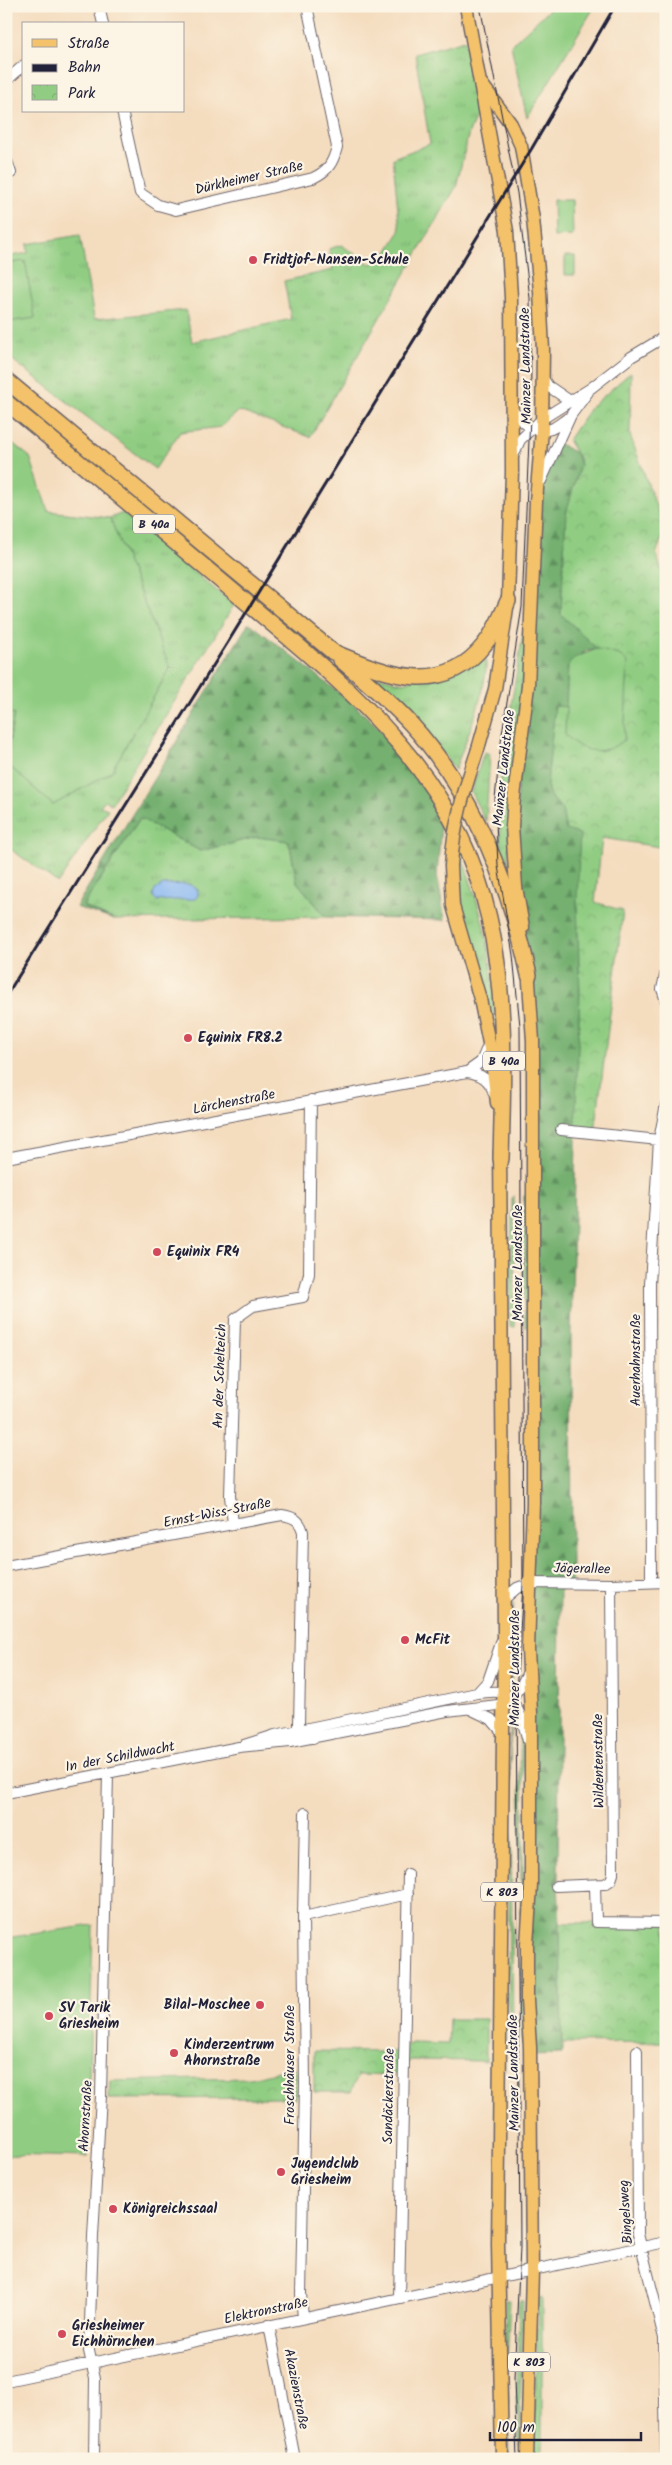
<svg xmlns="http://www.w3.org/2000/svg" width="672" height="2465" font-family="Kalam,sans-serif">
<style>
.grass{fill:url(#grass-tufts);stroke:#59785e}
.forest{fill:url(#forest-firs);stroke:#4b6956}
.park{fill:url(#park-crowns);stroke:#59785e}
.garden{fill:#90cd82;stroke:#59785e}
.water{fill:#88b7f3;stroke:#556c97}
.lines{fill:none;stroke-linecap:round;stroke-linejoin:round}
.minor-casing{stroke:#6c6369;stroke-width:12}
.major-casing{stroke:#6c6369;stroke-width:15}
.highway-casing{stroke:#6c6369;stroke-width:18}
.minor{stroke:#fff;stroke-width:10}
.major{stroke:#f3c26a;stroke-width:12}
.highway{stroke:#f3c26a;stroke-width:15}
.tram{stroke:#22223b;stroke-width:1}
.rail{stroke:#22223b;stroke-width:3}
.major-bridge-casing{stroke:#6c6369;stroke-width:15;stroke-linecap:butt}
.major-bridge{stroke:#f3c26a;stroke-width:12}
.poi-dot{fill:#d1495b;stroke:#fcf5e5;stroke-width:2}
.labels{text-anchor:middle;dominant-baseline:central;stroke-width:4.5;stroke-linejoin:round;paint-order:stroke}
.shield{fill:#fcf5e5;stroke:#63616e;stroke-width:1}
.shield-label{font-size:12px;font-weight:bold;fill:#22223b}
.street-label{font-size:14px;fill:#22223b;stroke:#fcf5e5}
.poi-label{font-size:14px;font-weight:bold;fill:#22223b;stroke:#fcf5e5;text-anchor:start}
</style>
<defs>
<pattern id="grass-tufts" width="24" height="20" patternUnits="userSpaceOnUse" patternTransform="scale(1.25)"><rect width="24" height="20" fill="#90cd82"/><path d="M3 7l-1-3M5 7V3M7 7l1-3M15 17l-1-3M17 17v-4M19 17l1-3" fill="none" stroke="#7cb071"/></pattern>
<pattern id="forest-firs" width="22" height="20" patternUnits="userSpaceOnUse" patternTransform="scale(1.25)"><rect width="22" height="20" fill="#74b070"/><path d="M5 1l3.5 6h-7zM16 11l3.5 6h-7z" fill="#5f8f5d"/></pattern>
<pattern id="park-crowns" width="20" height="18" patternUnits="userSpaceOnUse" patternTransform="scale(1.25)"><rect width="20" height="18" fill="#90cd82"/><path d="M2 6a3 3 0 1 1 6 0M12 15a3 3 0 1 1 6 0" fill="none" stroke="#7cb071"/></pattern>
</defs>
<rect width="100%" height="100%" fill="#fcf5e5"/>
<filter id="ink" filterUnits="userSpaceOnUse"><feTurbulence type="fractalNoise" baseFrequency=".02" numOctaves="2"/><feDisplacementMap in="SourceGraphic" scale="10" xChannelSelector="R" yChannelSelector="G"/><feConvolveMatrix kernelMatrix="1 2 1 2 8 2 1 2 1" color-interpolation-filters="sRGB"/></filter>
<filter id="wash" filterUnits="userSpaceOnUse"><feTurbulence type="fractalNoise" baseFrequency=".0096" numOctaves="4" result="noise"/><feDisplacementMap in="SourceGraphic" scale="20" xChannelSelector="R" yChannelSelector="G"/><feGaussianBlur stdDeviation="1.12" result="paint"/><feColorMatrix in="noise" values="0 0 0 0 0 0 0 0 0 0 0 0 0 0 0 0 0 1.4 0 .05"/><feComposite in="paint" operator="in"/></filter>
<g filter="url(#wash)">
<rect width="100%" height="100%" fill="#f4dcbe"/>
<path class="grass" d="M465 40 478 113 469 132 456 187 310 437 239 411 221 427 180 432 155 469 6 355V257L28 253 27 244 80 235 94 319 186 310 192 342 291 319 284 281 333 270 329 249 341 245 370 264 382 260 400 231 393 158 430 144 415 54Z
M123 513 234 605 111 804 105 800 100 806 108 809 58 883 6 846V763L53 805 111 772 170 668 110 518Z
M524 628 527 629C522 710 508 790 508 871L500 848 501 765Z
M485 652C492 682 465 741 455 770 430 733 403 703 368 674L404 683Z
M6 712 14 714 6 760Z
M484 752 490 754 486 822 471 793Z
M140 818 200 851 257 837 289 841 297 882 326 917 114 920 83 906Z
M458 846C470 879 482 912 488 947 494 978 494 1011 495 1043L487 1004 459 904Z
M514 1196 515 1327H510L512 1197Z
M524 1196H526L529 1327H525Z
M514 1602 511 1687H509L511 1613Z
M510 1712 513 2049H508Z
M520 1720 523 1732V1970L526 2044H522Z
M538 2298H542V2459H534Z
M505 2300H510L507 2361 510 2459H508Z
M519 2301H523L520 2415 523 2459H520L517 2395Z"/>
<path class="forest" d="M558 443 576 453 580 465 566 513 561 614 597 649 586 651 568 665 566 707H555L547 785 550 796 562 809 566 830 666 804 602 837 577 900 580 993 571 1330 572 1583H560L558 1885 560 1923 562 2054 529 2055 533 1098 513 859 536 501Z
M248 624H251L351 702 378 727 427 790 441 825 437 875 445 920 326 917 297 882 289 841 257 837 200 851 140 818 83 906 114 920 76 907Z"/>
<path class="park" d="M631 372 630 435 665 530 656 554 666 582V848L602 838 595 902 623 911 594 1140 575 1132 580 993 577 900 580 834 566 830 562 809 550 796 547 785 555 706 566 707 568 665 576 657 597 649 561 614 566 513 580 465 579 458 568 440 590 408Z
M560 1923H666V2042L562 2043Z
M449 2019H486V2061L411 2060 393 2076 358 2075 351 2092H314V2051L393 2052 412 2043 448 2044Z
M295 2067V2098L109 2099 110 2081 251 2078Z"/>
<path class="garden" d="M553 6H595L527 118 511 45Z
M553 200H572L573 236 554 237Z
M565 256H575V275H565Z
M25 261 35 318 6 322V264Z
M6 438 30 457 48 511 110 518 170 668 111 772 53 805 6 763 14 714 6 712Z
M597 649 619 655 628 662 624 740C604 756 582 754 565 734L568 665 576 657Z
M93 1925 87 2157 6 2155V1938Z"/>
<path class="water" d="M184 884 191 885 198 890V895L195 899 157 901 153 896 155 890 163 885Z"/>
</g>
<g filter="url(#ink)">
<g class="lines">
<g class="minor-casing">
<path id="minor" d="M99 6 103 24
M6 81 24 65
M122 111 140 193 158 205 176 210 313 178C328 171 333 163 337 147L307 6
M6 158 11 173
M542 377 548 386 570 401
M511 407C518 420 534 435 551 429 557 427 563 421 568 418
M513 456 520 440 542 419 591 388 631 357 666 336
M541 481 571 415 588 392
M666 971 662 989 666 1001
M467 1072 481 1062 489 1043
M561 1130 659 1140
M6 1158 467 1072C481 1074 490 1079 494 1094
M233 1524 230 1496 235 1319 253 1306 303 1297 309 1274 311 1100
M6 1566 282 1515C294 1517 300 1520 303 1532L299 1724V1729L313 1738
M651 1581 650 1284 659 1140 666 1104
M503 1600 517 1588 531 1583 611 1584 666 1582
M477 1693 488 1681 501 1643
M470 1709 491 1719 503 1733
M244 1745 275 1735 477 1693C484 1693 491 1691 498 1692 517 1695 524 1726 528 1741
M6 1793 239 1747 290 1742 447 1711 498 1705 512 1697 522 1684 528 1672
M595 1885 596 1922 666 1923
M556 1886 605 1884 611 1880 613 1874 611 1584
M303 1917 408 1894
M637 2051 638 2234 664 2338 666 2459
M399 2298 408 1874
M303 2318 301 2294 305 2083 303 1917 305 1813
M269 2325 295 2459
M6 2381 666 2242
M94 2459 95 2378 89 2351 93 2236 101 2096 108 1774"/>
</g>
<g class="major-casing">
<path id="major" d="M466 6 507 231 511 297 512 472 508 601 495 689 478 749
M481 83 511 124 521 146 533 219 540 291 543 350 542 430 536 501 528 686 514 797 512 826 516 887 523 927
M451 866 453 906 480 999 491 1053 497 1103
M500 1151 504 1635 498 2245 502 2459
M527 2459 532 2271 530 2047 527 2000V1944L531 1885V1714L528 1649 533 1504V1041L528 967"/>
</g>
<g class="highway-casing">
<path id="highway" d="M6 380 333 652C384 673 441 699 484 645 495 632 501 616 508 601
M6 402C78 461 150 521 221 581 336 678 454 763 489 918 507 998 503 1078 501 1159
M341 660C365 680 390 701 411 724 475 794 509 884 529 975"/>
</g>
<use href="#minor" class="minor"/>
<use href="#major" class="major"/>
<use href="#highway" class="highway"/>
<path class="tram" d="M480 6 517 193 530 298 531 392 522 607 502 734 495 798 498 866 513 955 520 1026 523 1585 516 1692 520 2247 514 2379 517 2459"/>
<path class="rail" d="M6 996 233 634 532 148 615 6"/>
<g class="major-bridge-casing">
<path id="major-bridge" d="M451 866C453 825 465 788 478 749"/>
</g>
<use href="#major-bridge" class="major-bridge"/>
</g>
</g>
<g class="poi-dot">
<circle cx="253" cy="260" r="5"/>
<circle cx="188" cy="1038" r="5"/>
<circle cx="157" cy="1252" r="5"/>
<circle cx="405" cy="1640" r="5"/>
<circle cx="260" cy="2005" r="5"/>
<circle cx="49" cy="2016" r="5"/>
<circle cx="174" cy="2053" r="5"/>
<circle cx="281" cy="2172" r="5"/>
<circle cx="113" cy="2209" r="5"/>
<circle cx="62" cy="2334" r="5"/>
</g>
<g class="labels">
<g class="shield">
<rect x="133" y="514.5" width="42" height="19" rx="4"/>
<rect x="483" y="1051.5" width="42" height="19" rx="4"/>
<rect x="481" y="1882.5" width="42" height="19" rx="4"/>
<rect x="508" y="2352.5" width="42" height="19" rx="4"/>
</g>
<g class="shield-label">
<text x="154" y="524">B 40a</text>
<text x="504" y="1061">B 40a</text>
<text x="502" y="1892">K 803</text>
<text x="529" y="2362">K 803</text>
</g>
<g class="street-label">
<text transform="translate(249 178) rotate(-13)">Dürkheimer Straße</text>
<text transform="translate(526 366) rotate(-91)">Mainzer Landstraße</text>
<text transform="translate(504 768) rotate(-84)">Mainzer Landstraße</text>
<text transform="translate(234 1102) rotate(-11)">Lärchenstraße</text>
<text transform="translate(518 1263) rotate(-90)">Mainzer Landstraße</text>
<text transform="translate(636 1360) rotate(-90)">Auerhahnstraße</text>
<text transform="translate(220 1376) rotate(-88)">An der Schelteich</text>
<text transform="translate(217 1513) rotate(-11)">Ernst-Wiss-Straße</text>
<text transform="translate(582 1569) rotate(1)">Jägerallee</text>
<text transform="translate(515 1668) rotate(-90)">Mainzer Landstraße</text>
<text transform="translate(120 1757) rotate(-11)">In der Schildwacht</text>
<text transform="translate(599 1761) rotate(-91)">Wildentenstraße</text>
<text transform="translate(290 2065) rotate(-90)">Froschhäuser Straße</text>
<text transform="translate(514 2073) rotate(-91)">Mainzer Landstraße</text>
<text transform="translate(389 2096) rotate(-89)">Sandäckerstraße</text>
<text transform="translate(86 2116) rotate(-87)">Ahornstraße</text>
<text transform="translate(626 2212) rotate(-94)">Bingelsweg</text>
<text transform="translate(266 2311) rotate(-12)">Elektronstraße</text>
<text transform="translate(296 2389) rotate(79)">Akazienstraße</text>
</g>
<g class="poi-label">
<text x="263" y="260">Fridtjof-Nansen-Schule</text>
<text x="198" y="1038">Equinix FR8.2</text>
<text x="167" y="1252">Equinix FR4</text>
<text x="415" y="1640">McFit</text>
<text x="250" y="2005" text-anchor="end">Bilal-Moschee</text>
<text x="59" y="2008">SV Tarik<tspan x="59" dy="16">Griesheim</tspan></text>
<text x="184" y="2045">Kinderzentrum<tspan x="184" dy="16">Ahornstraße</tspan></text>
<text x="291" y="2164">Jugendclub<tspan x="291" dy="16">Griesheim</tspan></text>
<text x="123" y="2209">Königreichssaal</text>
<text x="72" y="2326">Griesheimer<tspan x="72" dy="16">Eichhörnchen</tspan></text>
</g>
</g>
<rect width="672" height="2465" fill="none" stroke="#fcf5e5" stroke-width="25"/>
<rect x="22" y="22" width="162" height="90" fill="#fcf5e5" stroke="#a5a1a1"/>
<rect x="32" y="39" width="25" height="8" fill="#f3c26a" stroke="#a5a1a1"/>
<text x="68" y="48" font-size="15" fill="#22223b">Straße</text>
<rect x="32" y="64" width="25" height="8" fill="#22223b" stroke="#a5a1a1"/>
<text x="68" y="72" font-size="15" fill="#22223b">Bahn</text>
<rect x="32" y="85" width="25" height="15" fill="url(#park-crowns)" stroke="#a5a1a1"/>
<text x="68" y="98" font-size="15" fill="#22223b">Park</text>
<path d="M490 2432v8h151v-8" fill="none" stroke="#22223b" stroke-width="2.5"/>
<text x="497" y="2432" font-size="15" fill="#22223b" stroke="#fcf5e5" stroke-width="4" paint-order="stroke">100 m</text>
</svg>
